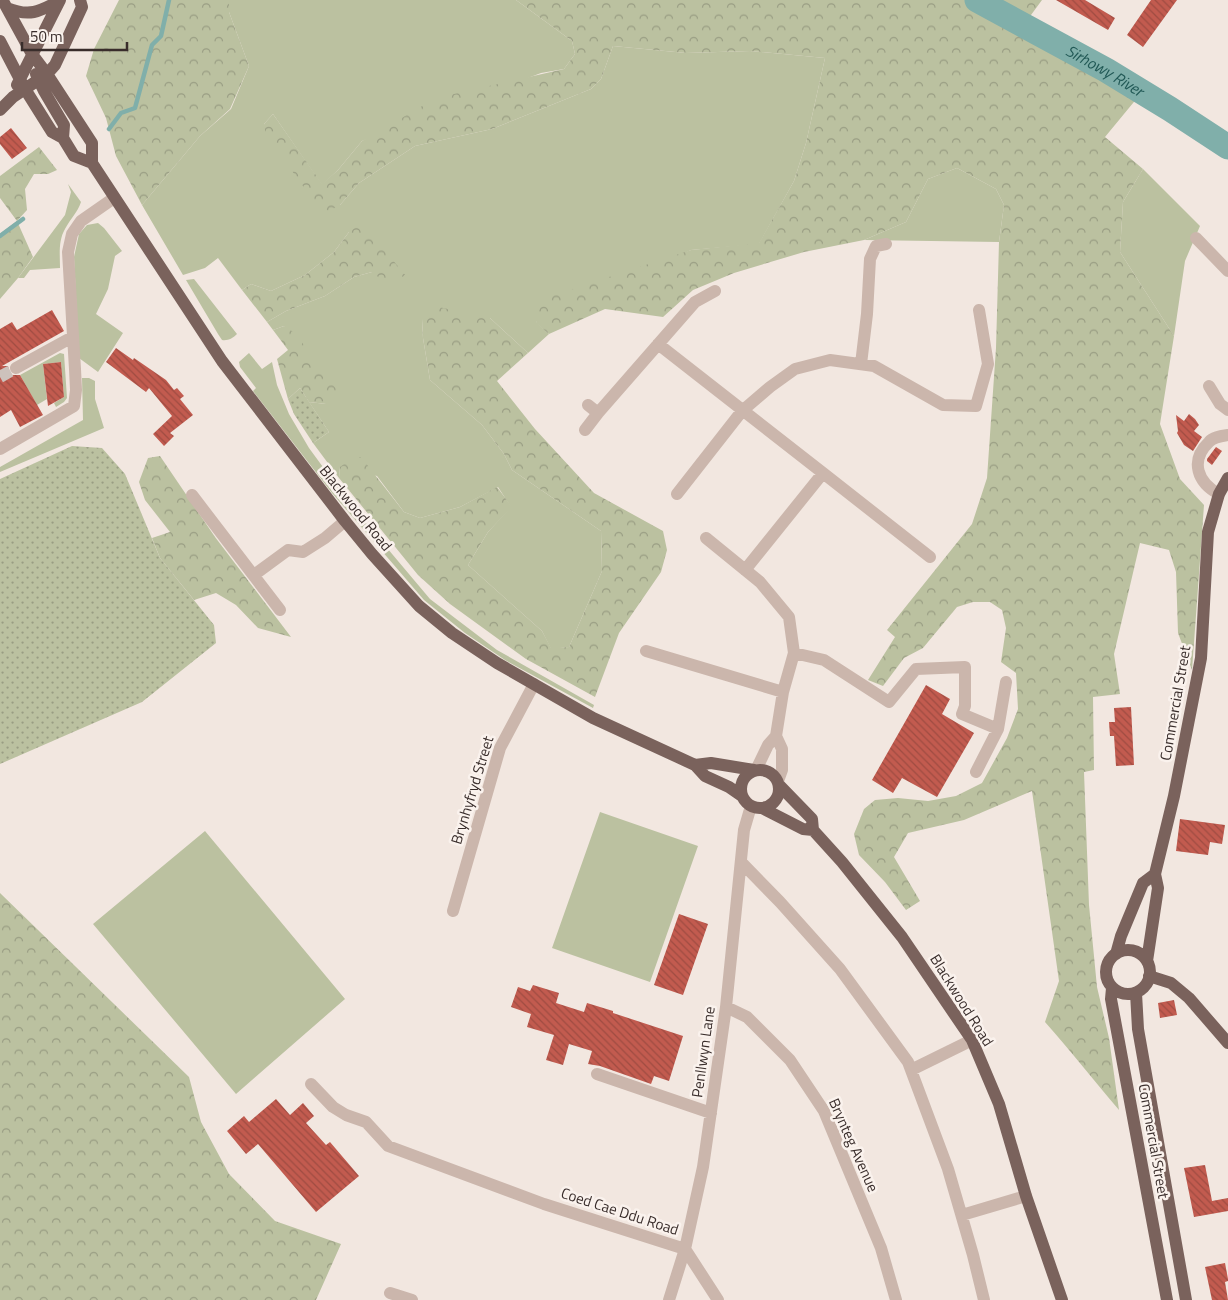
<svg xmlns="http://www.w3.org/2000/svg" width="1228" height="1300" font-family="'Titillium Web',sans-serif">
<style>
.grass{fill:#bbc1a0}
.forest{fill:url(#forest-crowns)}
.park{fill:url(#park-dots)}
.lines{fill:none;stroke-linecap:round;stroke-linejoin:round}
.stream{stroke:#80afaa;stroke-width:4.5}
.river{stroke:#80afaa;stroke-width:25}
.building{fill:url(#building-back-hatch)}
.minor-tunnel{stroke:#cdc2bc;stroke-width:12;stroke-dasharray:12 6;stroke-linecap:butt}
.minor{stroke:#cbb6ac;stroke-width:12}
.major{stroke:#7a625c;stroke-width:12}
.labels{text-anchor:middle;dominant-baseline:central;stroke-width:5;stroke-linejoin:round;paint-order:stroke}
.street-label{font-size:15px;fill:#392d2b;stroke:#faf2ed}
.water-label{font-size:16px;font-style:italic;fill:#215956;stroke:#faf2ed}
</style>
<defs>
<pattern id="forest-crowns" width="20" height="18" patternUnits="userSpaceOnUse" patternTransform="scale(1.25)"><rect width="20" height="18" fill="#bbc1a0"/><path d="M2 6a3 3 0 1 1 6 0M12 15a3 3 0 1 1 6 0" fill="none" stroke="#999d83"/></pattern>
<pattern id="park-dots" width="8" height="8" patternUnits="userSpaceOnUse" patternTransform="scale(1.25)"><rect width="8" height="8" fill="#bbc1a0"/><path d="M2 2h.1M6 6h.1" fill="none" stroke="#999d83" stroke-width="1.8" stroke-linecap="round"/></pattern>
<pattern id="building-back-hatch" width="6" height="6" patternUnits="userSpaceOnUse" patternTransform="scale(1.25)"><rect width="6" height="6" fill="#c25b4f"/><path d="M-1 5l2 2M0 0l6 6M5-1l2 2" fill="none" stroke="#9f4c42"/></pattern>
</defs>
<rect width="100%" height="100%" fill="#f2e7e0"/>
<path class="grass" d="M229 0H516L572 41 575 54 564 69 541 73 362 141 338 170 322 185 273 114 264 124 340 205 359 183 415 146 492 129 591 89 601 79 613 46 686 53 750 51 825 58 806 143 794 181 759 244 691 250 536 322 549 334 528 353 490 318 422 319 423 338 430 380 482 425 504 454 512 470 601 531 602 571 569 647 551 649 542 631 468 565 488 532 511 507 498 487 460 507 420 518 404 512 377 476 340 467 339 478 313 443 329 432 309 402 326 404 284 326 273 330 267 322 286 311 325 296 354 277 372 272 349 232 334 252 305 275 271 291 251 284 242 290 218 258 205 268 183 275 142 205 200 136 231 109 249 66 229 12Z
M957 168 996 189 1004 205 999 242 864 240 906 222 928 179Z
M1143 169 1200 226 1185 261 1174 336 1120 252 1123 202Z
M68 184 81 202C78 212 70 219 65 229 58 241 60 255 60 268L30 270 24 278H18L65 215 71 192Z
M98 223 104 228 122 251 115 256 108 289 96 314 123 333 98 372 79 358 74 257 79 234 87 225Z
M194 279 237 334C233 338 228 341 222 340L218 334 186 280Z
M60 353 64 354 67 398 64 402 56 407 54 403 64 397 61 362 43 364 47 399 37 405 20 375Z
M249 353 262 369 272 362 277 385 289 414 309 448 350 504 430 599 497 650 594 705 593 708 505 660 465 633 424 600 332 493 253 391 256 388 240 367 239 362Z
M82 378H89L95 381V399L104 428 0 472V467L83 420Z
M600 812 698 846 650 982 552 948Z
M205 831 345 999 236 1094 93 924Z"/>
<path class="forest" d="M119 0H229V12L249 66 230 109 200 136 142 205 116 156 106 118 86 76 94 49Z
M516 0H1042L1020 30 1138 97 1105 137 1143 169 1123 202 1120 252 1174 336 1160 424 1180 479 1204 505 1192 670 1178 633 1176 572 1169 550 1140 543 1114 654 1120 694 1093 697 1094 770 1084 772 1089 905 1097 987 1109 1038 1119 1110C1094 1081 1071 1051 1045 1022L1059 981 1032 791 964 820 908 833 894 857 920 901 906 910 885 882 859 855 854 834 864 809 875 800 898 798 928 801 956 796 982 783 1007 738 1018 709 1016 673 1001 662 1006 628 1002 610 990 602H973L957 607 923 648 904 658 883 686 868 680 895 637 887 630 972 524 987 478 996 348 999 242 1004 205 996 189 957 168 928 179 906 222 864 240 804 252 734 273 693 290 663 317 605 309 549 334 536 323 542 299 691 250 759 243 794 181 806 143 825 58 750 51 686 53 613 46 601 79 591 89 492 129 415 146 359 183 340 205 329 211 318 207 266 135 264 124 273 114 322 184 338 170 362 141 436 98 564 69 575 54 572 41Z
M39 147 57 170 48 174H34L25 189 27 210 17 221 33 257 18 278 0 299V234L17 221 0 198V176Z
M362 223 406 276 382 280 372 272 354 277 325 296 286 311 267 322 242 290 251 284 271 291 305 275 334 252 349 232Z
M434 306 490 318 528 353 497 381 535 429 594 493 663 531 667 550 661 572 619 633 595 697 526 659 450 604 418 575 339 478 340 467 351 459 361 457 404 512 420 518 460 507 497 487 512 507 488 532 468 565 542 631 551 648 569 647 602 571 601 531 512 470 504 454 482 425 430 380 423 338 422 319Z
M284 326 295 333 337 390 326 404 309 402 300 388 288 399 277 359 288 350 273 330Z
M160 456 215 537 291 637 258 628 236 605 216 593 194 600 160 558 152 538 170 532 145 500 139 482 148 458Z
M0 893 189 1077 201 1122 229 1174 275 1221 341 1244 316 1300H0Z"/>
<path class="park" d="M300 388 329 432 313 443 294 414 288 399Z
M72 446 102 448 125 474 160 558 214 625 216 643 142 702 0 764V479Z"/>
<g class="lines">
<path class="stream" d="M109 129 121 113 135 108 152 45 161 36 169 0
M0 236 23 219"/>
<path class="river" id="s1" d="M977 0 1106 70 1170 109 1228 147"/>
</g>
<path class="building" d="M1056 0H1085L1115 18 1108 30Z
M1151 0H1177L1143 47 1127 35Z
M11 128 27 148 12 159 0 144V137Z
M52 310 64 331 2 366H8L9 371 12 375H20L43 415 20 427 11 410 0 417V329L12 322 17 330Z
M116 348 133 360 134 358 166 380 174 390 177 388 184 396 180 399 193 415 170 433 174 436 164 446 153 434 172 416 149 388 146 392 106 362Z
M61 362 64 397 48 406 43 364Z
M1189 414 1195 419 1199 425 1194 431 1202 437 1193 451 1184 445 1177 433 1178 431 1176 415 1184 421Z
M1216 447 1222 451 1212 465 1207 461V459Z
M926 685 950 699 942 714 974 733 937 797 902 778 893 793 872 780Z
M1131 707 1134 765 1116 766 1114 736H1110L1109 722H1115L1114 708Z
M1180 819 1225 825 1222 844 1210 842 1208 855 1176 851Z
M679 914 708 924 683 995 654 985Z
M533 985 559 993 556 1003 584 1012 587 1003 613 1011V1013L683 1036 669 1081 654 1076 651 1084 600 1066 588 1064 592 1051 569 1044 563 1065 546 1060 554 1035 527 1027 531 1014 511 1007 518 987 530 991Z
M1174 1000 1177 1015 1160 1018 1158 1003Z
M276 1099 290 1115 303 1103 314 1116 306 1123 326 1145 330 1142 359 1176 316 1212 258 1144 246 1154 227 1131 244 1116 249 1122Z
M1205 1165 1212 1201 1228 1198V1211L1194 1217 1184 1168Z
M1225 1263 1228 1279V1281L1225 1282 1228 1300H1212L1205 1267Z"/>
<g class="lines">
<path class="minor-tunnel" d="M0 377 16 368"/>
<path class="minor" d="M1196 238 1228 271
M658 344 823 473 745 570
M861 364 867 314 870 259 876 246 886 244
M16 368 67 340 73 339
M1209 386 1220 404 1228 410
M598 413 695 302 715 291
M585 430 598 413 588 405
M0 449 74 406 76 390 75 369 68 252 72 234 81 221 114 198
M823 473 930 557
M677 494 742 411 770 387 795 369 830 360 874 366 943 405 976 406 988 364 979 310
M1219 494C1198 483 1189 461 1209 442 1213 437 1222 436 1228 435
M192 495 280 610
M706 538 760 582 789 617 794 653 783 692 776 736 782 749V770L778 781
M254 575 288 550 303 552 325 538 345 521
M646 651 783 692
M794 653 824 660 889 702 916 669 965 667V706L962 714 998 729
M756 770 768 745 776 736
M976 772 998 729 1006 682
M741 862 780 902 840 969 908 1062 948 1169 973 1255 984 1300
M453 911 500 748 534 684
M726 1007 747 1017 790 1060 824 1111 881 1248 896 1300
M911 1070 972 1040
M597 1074 711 1113
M311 1084 333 1107 346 1115 366 1122 388 1146 544 1204 685 1249 718 1300
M962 1215 1026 1196
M390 1293 412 1300
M669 1300 685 1249 703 1167 726 1007 744 830 751 806"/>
<path class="major" d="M0 0 3 1 32 54 47 74 92 143V163L222 361 345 521 372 554 419 606 452 633 497 663 593 718 695 765 705 776 729 787 742 796
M7 8C29 17 39 12 59 1
M0 41 25 89 52 132 63 138 74 156 92 163
M36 74 44 91 64 125 63 138
M17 85 60 0
M0 110 13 97 47 74 55 65 82 7 80 0
M695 765 711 763 754 770
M741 789a19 19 0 1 1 38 0a19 19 0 1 1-38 0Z
M780 786 812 819 813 830 842 862 902 937 972 1040 999 1104 1026 1196 1062 1300
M762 808 803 829 813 830
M1106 972a22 22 0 1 1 44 0a22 22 0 1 1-44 0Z
M1116 954 1121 936 1143 883 1155 874
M1147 961 1158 888 1155 874 1174 796 1201 658 1208 532 1219 494 1228 478
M1149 976 1171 983 1189 998 1228 1043
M1112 988 1111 999 1167 1300
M1136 993 1138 1029 1186 1300"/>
</g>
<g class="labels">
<g class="street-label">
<text transform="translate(356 508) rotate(51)">Blackwood Road</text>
<text transform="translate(1175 703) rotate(-80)">Commercial Street</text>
<text transform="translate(472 790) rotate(-73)">Brynhyfryd Street</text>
<text transform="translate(962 1000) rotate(58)">Blackwood Road</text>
<text transform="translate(703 1052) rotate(-82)">Penllwyn Lane</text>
<text transform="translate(1154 1141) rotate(80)">Commercial Street</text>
<text transform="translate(854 1145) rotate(66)">Brynteg Avenue</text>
<text transform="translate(620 1211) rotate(18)">Coed Cae Ddu Road</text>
</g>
<g class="water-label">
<text stroke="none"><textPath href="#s1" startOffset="146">Sirhowy River</textPath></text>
</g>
</g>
<path d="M22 42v8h105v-8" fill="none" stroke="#392d2b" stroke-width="2.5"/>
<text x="30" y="42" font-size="15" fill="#392d2b" stroke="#faf2ed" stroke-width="4" paint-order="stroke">50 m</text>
</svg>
